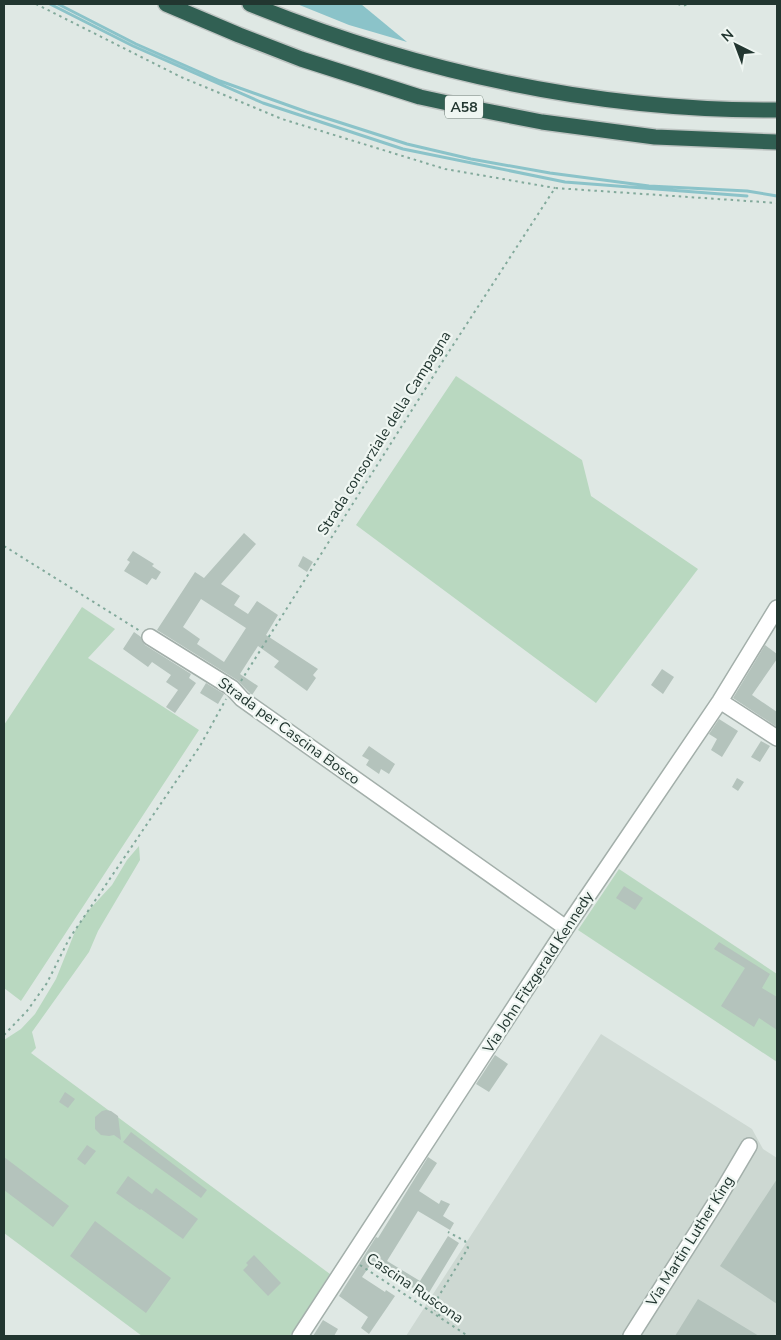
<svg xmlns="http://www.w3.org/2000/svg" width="781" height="1340" font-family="'Nunito Sans',sans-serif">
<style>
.built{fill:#cdd8d2}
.green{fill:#b9d8c0}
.water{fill:#8bc3c9}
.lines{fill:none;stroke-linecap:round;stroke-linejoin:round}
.stream{stroke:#8bc3c9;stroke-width:3}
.building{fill:#b4c3bc;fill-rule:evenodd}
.minor-casing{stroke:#a3afaa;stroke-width:18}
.highway-casing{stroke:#bdc3c1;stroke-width:18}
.path{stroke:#82a99b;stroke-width:2;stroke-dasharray:2.5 4;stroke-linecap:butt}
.minor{stroke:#fff;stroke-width:15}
.highway{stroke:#316053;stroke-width:15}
.labels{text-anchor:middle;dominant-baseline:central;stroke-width:4.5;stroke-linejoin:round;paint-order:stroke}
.shield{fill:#eff6f2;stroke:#60706a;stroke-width:1}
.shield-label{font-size:14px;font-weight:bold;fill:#223630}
.street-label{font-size:15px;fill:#223630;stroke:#eff6f2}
</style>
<rect width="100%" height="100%" fill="#dfe8e4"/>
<path class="built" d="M601 1034 752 1129 763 1149 777 1158V1336H406Z"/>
<path class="green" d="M456 376 582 460 591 496 698 569 596 703 356 525Z
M82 607 115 629 88 658 199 730 21 1001 4 988V725Z
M139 846 140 860 98 931 89 952 32 1032 36 1048 31 1053 330 1274 290 1336H142L4 1233V1040L21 1029 35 1014 56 979 76 929 88 911 112 885 127 860Z
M619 869 777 974V1062L578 930Z"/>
<path class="water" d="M297 4H361L407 42 349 25Z"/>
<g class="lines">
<path class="stream" d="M50 4 133 46 263 103 403 149 565 182 747 196
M58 4 136 44 220 81 307 112 407 144 471 159 550 173 649 186 747 191 777 196"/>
</g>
<path class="building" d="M244 533 256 544 221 584 240 596 234 605 248 614 257 601 278 615 266 635 318 669 313 675 316 678 307 691 274 667 279 661 258 646 240 674 258 686 252 695 237 680 157 630 195 572 204 578ZM201 599 246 628 224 662 197 644 200 639 183 627Z
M133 551 154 564 152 566 161 572 156 580 152 578 147 585 124 571 130 562 127 560Z
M303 556 313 562 307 572 298 566Z
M134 632 141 637 145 645 191 674 189 678 196 683 175 713 166 707 178 690 166 682 171 675 152 662 148 667 123 649Z
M765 645 777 654V659L752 695 777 712V727L733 698Z
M662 669 674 677 663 694 651 685Z
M206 683 224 694 218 704 200 693Z
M719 719 738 731 722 757 711 750 717 739 709 734Z
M761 741 770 746 760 762 751 757Z
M369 746 395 764 389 774 381 769 379 774 366 765 369 760 362 756Z
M737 778 744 782 738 791 732 787Z
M624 886 643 898 635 910 616 898Z
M719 942 770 974 762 988 777 997V1030L759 1018 754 1027 721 1006 745 968 714 949Z
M495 1055 508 1064 489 1092 476 1084Z
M65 1092 75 1099 68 1108 59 1102Z
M106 1110 111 1111 118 1116 121 1140 114 1135 109 1136 101 1135 95 1129V1117L102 1111Z
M131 1132 207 1190 201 1198 123 1142Z
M87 1145 96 1151 85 1165 77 1159Z
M4 1157 69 1206 53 1227 4 1190Z
M428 1157 437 1163 419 1191 439 1204 441 1200 450 1204 443 1216 454 1223 450 1230 418 1211 387 1261 420 1281 448 1236 459 1243 427 1296 371 1264 362 1277 385 1292 386 1290 395 1296 369 1334 361 1328 368 1317 339 1296 376 1237 378 1238Z
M128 1176 152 1194 156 1188 198 1219 183 1239 141 1209 140 1210 116 1193Z
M777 1179V1304L720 1266Z
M95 1221 171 1278 146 1313 70 1256Z
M254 1255 281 1283 268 1296 243 1270 248 1265 246 1263Z
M698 1299 759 1336H675Z
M323 1320 338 1329 334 1336H313Z"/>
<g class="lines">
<g class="minor-casing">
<path id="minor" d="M150 637 232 688 242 699 566 928
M720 701 777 738
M300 1336 566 928 720 701 777 608
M631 1336 716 1202 749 1146"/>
</g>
<g class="highway-casing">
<path id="highway" d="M166 4 239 35 301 59 420 97 466 107 542 122 655 137 777 142
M250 4C420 73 593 111 777 110"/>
</g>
<path class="path" d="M36 4 181 77 282 119 445 169 555 188
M678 4 683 6 688 4
M4 546 140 631
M241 681 446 356 555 188 777 203
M4 1035 27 1011 47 983 69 939 200 746 226 699
M360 1265 468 1336
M440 1316 435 1310 437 1299 468 1248 465 1241 448 1232"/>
<use href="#minor" class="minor"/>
<use href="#highway" class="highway"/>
</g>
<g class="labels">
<rect class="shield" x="445" y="95.5" width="38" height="23" rx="4"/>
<g class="shield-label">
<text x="464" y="107">A58</text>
</g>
<g class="street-label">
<text transform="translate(384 433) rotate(-58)">Strada consorziale della Campagna</text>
<text transform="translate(289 731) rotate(36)">Strada per Cascina Bosco</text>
<text transform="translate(538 972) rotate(-57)">Via John Fitzgerald Kennedy</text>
<text transform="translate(690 1241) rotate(-58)">Via Martin Luther King</text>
<text transform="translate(415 1288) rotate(34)">Cascina Ruscona</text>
</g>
</g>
<rect width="781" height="1340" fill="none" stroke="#223630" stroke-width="10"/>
<g transform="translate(736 45) rotate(318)" stroke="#eff6f2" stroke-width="4" paint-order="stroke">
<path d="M0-4L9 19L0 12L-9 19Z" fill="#223630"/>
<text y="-8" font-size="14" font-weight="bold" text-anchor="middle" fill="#223630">N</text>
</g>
</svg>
